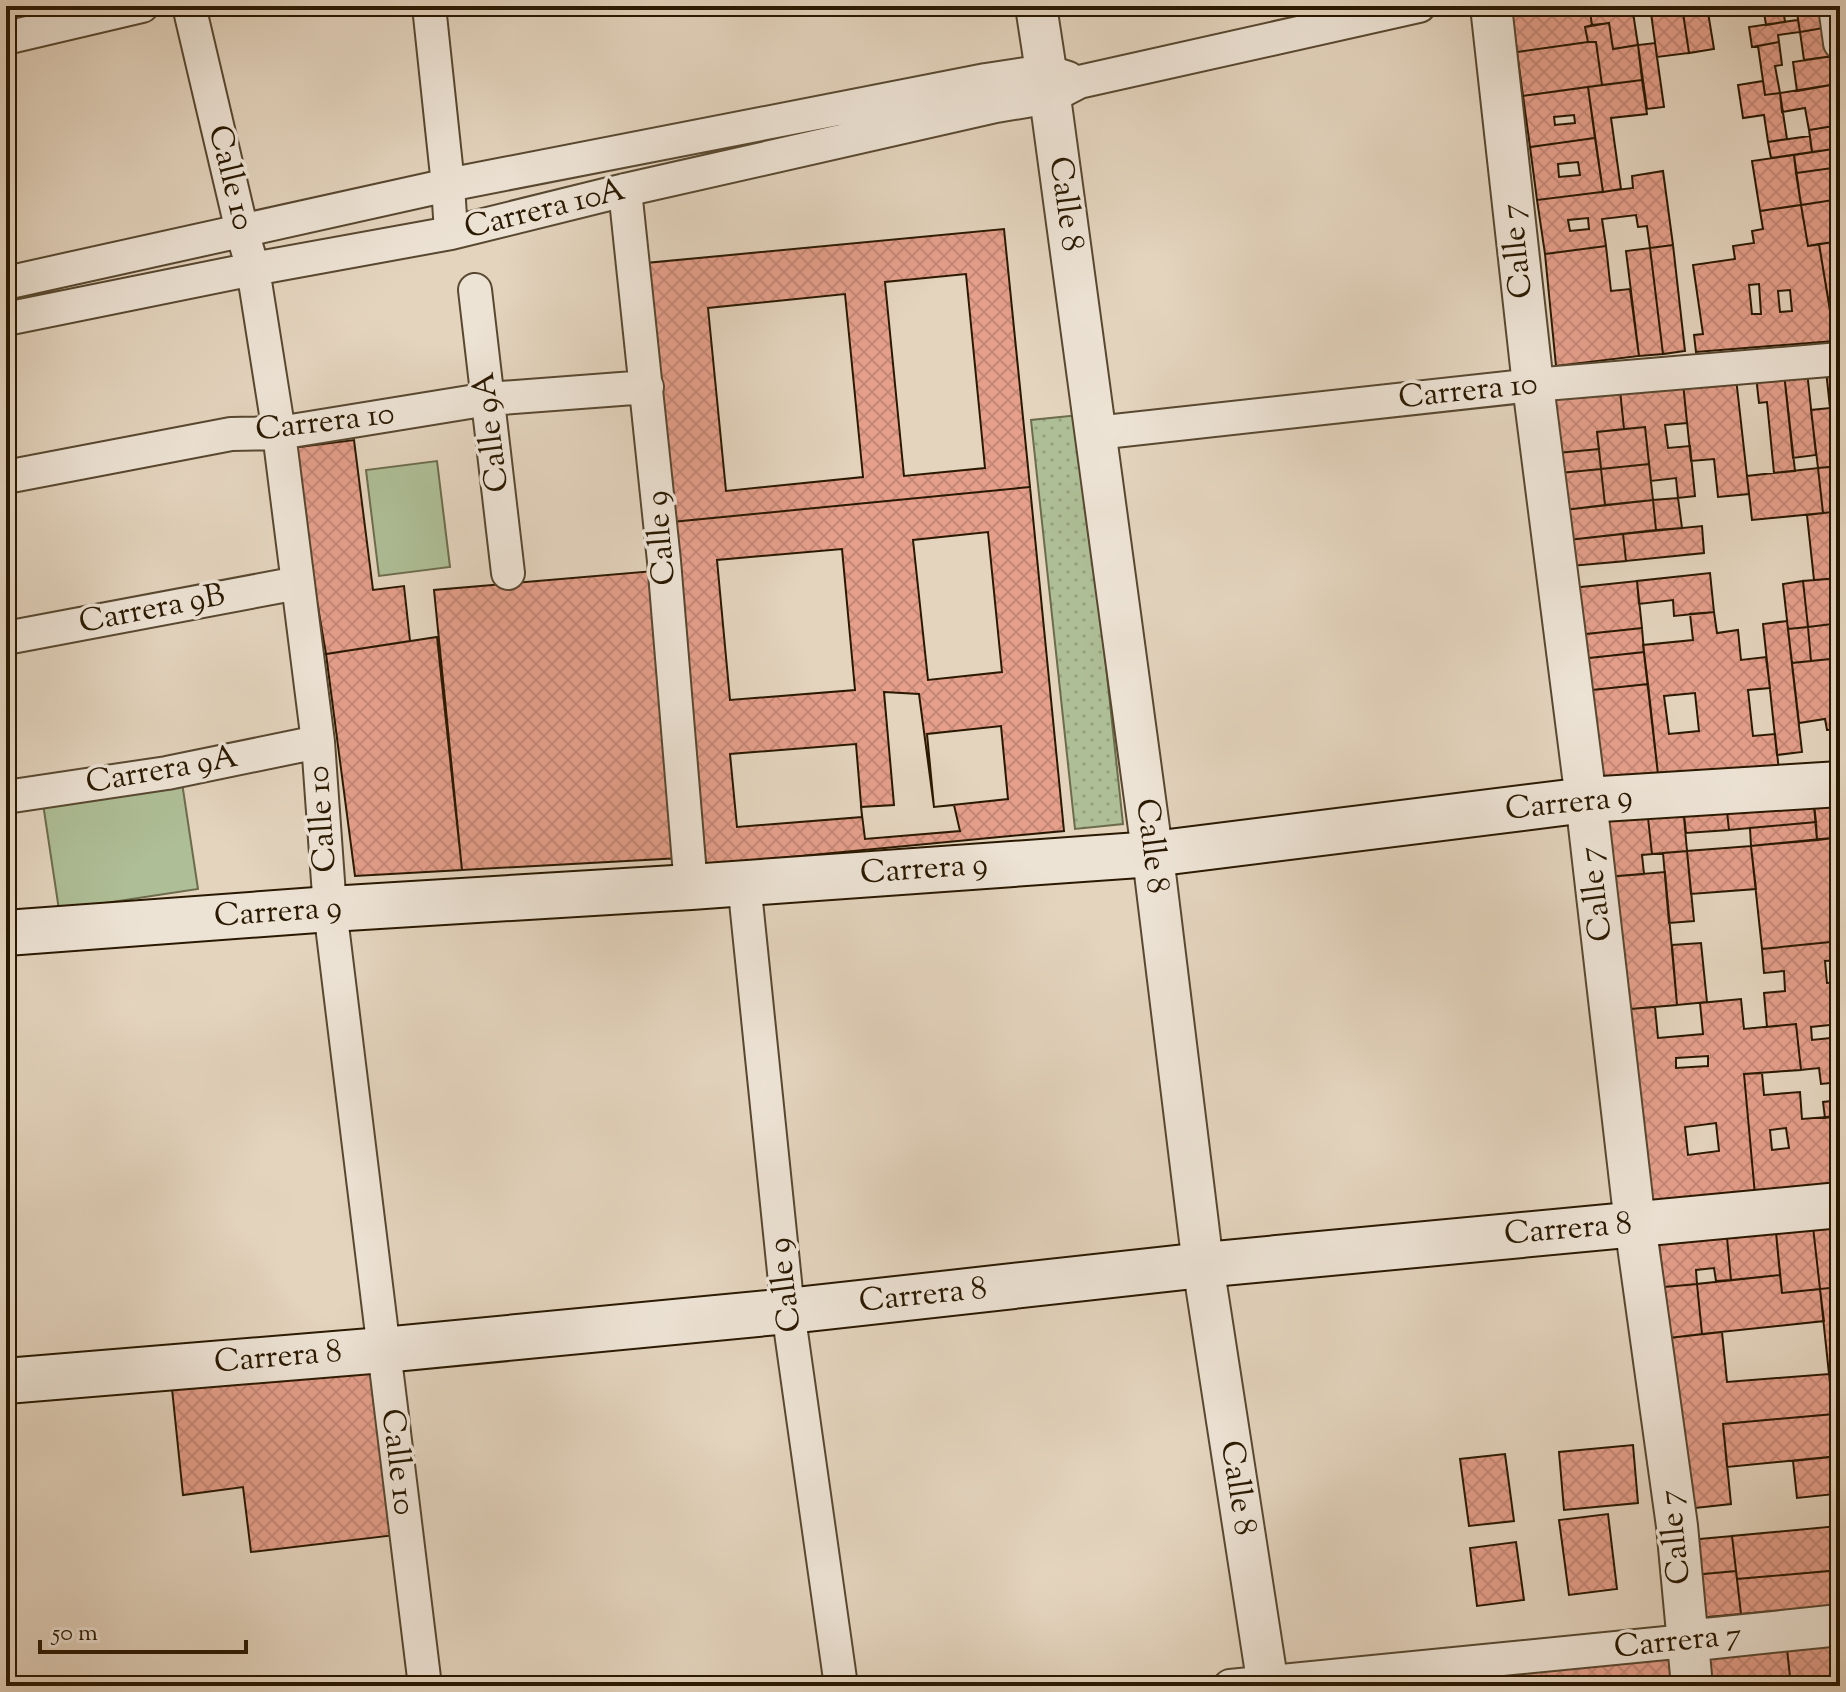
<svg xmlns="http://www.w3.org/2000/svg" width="1846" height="1692" font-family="'Sorts Mill Goudy',serif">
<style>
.green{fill:url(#green-dots);stroke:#6c6c4c;stroke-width:2}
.pitch{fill:#aebe96;stroke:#6c6c4c;stroke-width:2}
.building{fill:url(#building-cross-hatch);stroke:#2a1901;stroke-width:2;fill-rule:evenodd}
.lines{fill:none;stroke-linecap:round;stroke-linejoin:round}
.minor-casing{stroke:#584830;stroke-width:36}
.tertiary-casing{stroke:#584830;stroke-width:44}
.secondary-casing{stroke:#2a1901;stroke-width:48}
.minor{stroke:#ede3d5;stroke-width:32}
.tertiary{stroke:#ede3d5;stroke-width:40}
.secondary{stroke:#ede3d5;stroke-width:44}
.labels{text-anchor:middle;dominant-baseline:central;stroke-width:7;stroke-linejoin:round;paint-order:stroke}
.street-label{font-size:32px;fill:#2a1901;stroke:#ede3d5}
</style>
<defs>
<pattern id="green-dots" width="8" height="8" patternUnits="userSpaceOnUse" patternTransform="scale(2)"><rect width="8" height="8" fill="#aebe96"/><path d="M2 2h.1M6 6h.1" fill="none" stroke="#96a380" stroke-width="1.8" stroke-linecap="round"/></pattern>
<pattern id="building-cross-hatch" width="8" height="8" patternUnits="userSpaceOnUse" patternTransform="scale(2)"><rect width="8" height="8" fill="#e59f8b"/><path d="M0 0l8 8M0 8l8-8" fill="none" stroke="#c58876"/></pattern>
</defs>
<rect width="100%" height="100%" fill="#e4d4be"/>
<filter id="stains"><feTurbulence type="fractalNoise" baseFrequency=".0025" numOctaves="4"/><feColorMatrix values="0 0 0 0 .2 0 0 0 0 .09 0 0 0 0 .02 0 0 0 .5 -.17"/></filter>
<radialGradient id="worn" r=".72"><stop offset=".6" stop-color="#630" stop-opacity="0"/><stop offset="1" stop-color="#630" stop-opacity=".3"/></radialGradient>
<path class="green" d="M1079 415 1123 824 1075 829 1031 420Z"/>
<path class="pitch" d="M437 461 450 567 379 576 366 470Z
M181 776 198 889 59 910 42 797Z"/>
<path class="building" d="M1511 6H1589L1592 25 1585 27 1588 42 1517 52Z
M1589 6H1632L1638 45 1613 49 1609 23 1592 25Z
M1632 6H1682L1689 53 1657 57 1651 13 1633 16Z
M1682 6H1707L1714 49 1689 53Z
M1763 6H1793L1783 8 1785 22 1766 25Z
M1796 6H1826L1829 27 1800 32Z
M1798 20 1800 32 1778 35 1779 42 1752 47 1749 27Z
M1609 23 1613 49 1638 45 1642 80 1602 85 1596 42H1588L1585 27Z
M1829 27 1833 56 1804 60 1800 32Z
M1588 42H1596L1602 85 1523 96 1517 52Z
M1779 42 1782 65 1775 66 1780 93 1765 95 1758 46Z
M1655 43 1664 107 1647 109 1638 45Z
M1833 56 1837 84 1797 91 1793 62Z
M1642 80 1647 114 1611 118 1621 189 1603 192 1588 87Z
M1763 81 1765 95 1780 93 1787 139 1768 142 1764 115 1743 118 1738 85Z
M1837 84 1840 100V125L1809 130 1805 108 1782 112 1780 93Z
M1588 87 1595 138 1530 147 1523 96ZM1574 115 1575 123 1555 125 1554 117Z
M1840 125V148L1812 152 1809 130Z
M1810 136 1812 152 1771 158 1768 142Z
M1595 138 1603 192 1537 200 1530 147ZM1578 162 1580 175 1559 177 1558 164Z
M1840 148V167L1796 173 1794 155Z
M1794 155 1801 205 1760 211 1752 161Z
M1840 167V199L1801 205 1796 173Z
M1663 171 1673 245 1650 248 1647 226 1638 227 1636 215 1602 219 1606 246 1545 254 1537 200 1633 188 1632 176ZM1588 218 1589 229 1570 231 1568 220Z
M1840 199V241L1808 246 1801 205Z
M1801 205 1808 246 1819 244 1835 341 1696 352 1694 335 1703 334 1693 265 1735 259 1733 246 1754 243 1752 231 1763 229 1760 211ZM1759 284 1761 314H1752L1749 285ZM1790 290 1792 311 1780 312 1778 291Z
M1004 229 1030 487 672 522 646 263ZM966 274 985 468 904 476 885 282ZM845 294 863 477 726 491 708 308Z
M1840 241V296L1828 298 1819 244Z
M1673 245 1685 351 1663 354 1650 248Z
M1606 246 1611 291 1630 289 1639 356 1556 366 1545 254Z
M1650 248 1663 354 1639 356 1626 251Z
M1840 296V340L1835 341 1828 298Z
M1840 369V407L1830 408 1826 370Z
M1807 371 1816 455 1793 458 1784 373Z
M1784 373 1795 471 1774 473 1767 402 1759 403 1756 376Z
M1736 378 1749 494 1718 497 1714 459 1691 461 1683 383Z
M1683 383 1687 423 1665 425 1668 448 1690 446 1695 496 1678 498 1676 478 1651 481 1645 427 1624 429 1620 390Z
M1620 390 1624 429 1597 432 1599 449 1558 453 1552 397Z
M1840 407V466L1818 468 1811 410Z
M1645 427 1649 464 1601 469 1597 432Z
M354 440 373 590 404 586 410 641 326 654 291 448Z
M1599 449 1601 469 1560 473 1558 453Z
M1649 464 1653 500 1605 505 1601 469Z
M1840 466V511L1823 513 1818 468Z
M1818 468 1823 513 1752 520 1747 476Z
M1601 469 1605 505 1564 510 1560 473Z
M1030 487 1064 831 706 865 672 522ZM988 532 1002 672 928 680 913 540ZM842 549 855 690 730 700 717 560ZM1001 726 1008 799 934 807 927 734ZM856 744 862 817 737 827 730 754Z
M1678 498 1682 528 1656 530 1653 500Z
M1653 500 1656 530 1568 540 1564 510Z
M1840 511V578L1814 580 1807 515Z
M1702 526 1704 553 1626 561 1623 534Z
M1623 534 1626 561 1571 566 1568 540Z
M654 571 681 858 462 870 434 590Z
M1710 573 1714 612 1674 616 1673 600 1639 604 1637 581Z
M1840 578V623L1808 627 1803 581Z
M1637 581 1642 628 1577 635 1572 588Z
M1803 581 1808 627 1788 629 1783 584Z
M1714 612 1717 633 1738 630 1741 660 1766 657 1770 688 1748 690 1753 736 1775 734 1779 771 1659 783 1643 645 1693 640 1690 614ZM1695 693 1699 731 1669 734 1664 696Z
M1787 621 1802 752 1777 755 1763 624Z
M1840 623V658L1811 661 1808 627Z
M1808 627 1811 661 1792 663 1788 629Z
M1642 628 1644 652 1580 659 1577 635Z
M437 637 462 870 355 876 326 654Z
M1644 652 1648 684 1583 691 1580 659Z
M1840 658V729L1827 730 1825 719 1799 723 1792 663Z
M1648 684 1659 783 1594 790 1583 691Z
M884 692 919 694 934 807 954 805 960 831 865 839 861 807 894 805Z
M1840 792V837L1817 840 1813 795Z
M1813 795 1816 822 1729 830 1726 802Z
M1726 802 1729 830 1686 833 1683 806Z
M1683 806 1687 851 1652 854 1647 809Z
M1647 809 1652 854 1642 855 1644 874 1606 877 1600 814Z
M1816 822 1817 840 1751 846 1750 828Z
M1840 837V941L1762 949 1751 846Z
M1751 846 1756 889 1691 894 1687 851Z
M1687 851 1694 921 1669 923 1663 853Z
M1665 872 1677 1005 1618 1010 1606 877Z
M1840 941V960L1825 961 1827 983 1840 982V1082L1821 1084 1819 1068 1801 1070 1796 1024 1767 1027 1764 993 1785 991 1784 971 1764 973 1762 949ZM1839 1024 1840 1037 1812 1040 1811 1027Z
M1701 943 1707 1002 1677 1005 1672 945Z
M1741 999 1744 1029 1796 1024 1801 1070 1744 1074 1755 1195 1641 1206 1618 1010 1655 1007 1658 1038 1703 1034 1700 1003ZM1708 1056V1066L1676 1068V1058ZM1716 1123 1719 1151 1688 1155 1685 1127Z
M1762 1073 1764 1095 1800 1092 1802 1119 1840 1116V1187L1755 1195 1744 1074ZM1786 1128 1789 1148 1772 1150 1770 1130Z
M1840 1100V1116L1825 1118 1823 1102Z
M1840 1216V1287L1820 1289 1812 1218Z
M1812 1218 1820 1289 1782 1293 1775 1222Z
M1775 1222 1780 1275 1731 1280 1726 1227Z
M1726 1227 1731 1280 1716 1281 1714 1268 1696 1270 1697 1284 1664 1287 1658 1233Z
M1780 1275 1782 1293 1820 1289 1824 1321 1702 1334 1697 1284Z
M1697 1284 1702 1334 1669 1338 1664 1287Z
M1840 1287V1373L1829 1374 1820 1289Z
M1722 1332 1727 1382 1829 1374 1834 1414 1723 1424 1731 1504 1686 1509 1669 1338Z
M371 1364 396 1535 251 1552 243 1487 183 1495 171 1379Z
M1840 1373V1515H1836L1834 1494 1797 1498 1793 1461 1839 1456 1829 1374Z
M1834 1414 1839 1456 1727 1467 1723 1424Z
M1633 1445 1638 1503 1564 1510 1559 1452Z
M1505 1454 1514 1521 1469 1526 1460 1459Z
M1608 1514 1617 1589 1569 1595 1559 1520Z
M1838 1526 1840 1570 1737 1579 1732 1536Z
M1732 1536 1736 1571 1693 1575 1689 1540Z
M1516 1542 1524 1600 1477 1606 1470 1548Z
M1840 1570V1606L1741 1614 1737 1579Z
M1736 1571 1741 1614 1697 1618 1693 1575Z
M1840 1644V1686H1791L1787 1649Z
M1787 1649 1791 1686H1711L1708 1658Z
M1688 1655 1691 1686H1519L1517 1673Z"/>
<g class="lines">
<g class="minor-casing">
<path id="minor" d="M189 6 242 231 253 269 279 433 318 742 330 909 425 1686
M429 6 448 185 451 233
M1835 6 1840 43
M6 38 142 6
M625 190 664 561 691 887
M6 283 448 185 986 80 1046 71 1068 78
M475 290 508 573
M6 319 253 269 451 233 625 190 996 106 1050 97 1079 82 1419 6
M1096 433 1533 385 1840 359
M6 477 231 434 279 433 488 399 647 387
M6 638 298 583
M6 797 167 773 318 742
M744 882 788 1311 841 1686
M1230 1686 1686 1641"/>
</g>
<g class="tertiary-casing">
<path id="tertiary" d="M1036 6 1050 97 1155 873 1203 1265 1268 1686
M1491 6 1533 385 1586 800 1635 1224 1677 1526 1692 1686
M1686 1641 1840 1625"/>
</g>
<g class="secondary-casing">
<path id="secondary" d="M6 933 330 909 691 887 1153 854 1586 800 1840 784
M6 1381 383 1350 788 1311 1203 1265 1840 1205"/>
</g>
<use href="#minor" class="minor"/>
<use href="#tertiary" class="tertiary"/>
<use href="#secondary" class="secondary"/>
</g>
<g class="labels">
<g class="street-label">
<text transform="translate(230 178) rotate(76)">Calle 10</text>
<text transform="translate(1065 204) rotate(82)">Calle 8</text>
<text transform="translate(545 210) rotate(-14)">Carrera 10A</text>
<text transform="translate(1518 251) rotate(-96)">Calle 7</text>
<text transform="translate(1468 392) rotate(-6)">Carrera 10</text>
<text transform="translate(325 423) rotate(-7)">Carrera 10</text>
<text transform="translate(492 432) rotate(-97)">Calle 9A</text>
<text transform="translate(662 538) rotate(-95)">Calle 9</text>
<text transform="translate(152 610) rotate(-11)">Carrera 9B</text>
<text transform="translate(162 771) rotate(-10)">Carrera 9A</text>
<text transform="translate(1569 804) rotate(-6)">Carrera 9</text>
<text transform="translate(323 819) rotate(-94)">Calle 10</text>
<text transform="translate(1151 846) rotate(83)">Calle 8</text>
<text transform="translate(924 870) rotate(-4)">Carrera 9</text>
<text transform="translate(1597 894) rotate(-97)">Calle 7</text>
<text transform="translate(278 913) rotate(-4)">Carrera 9</text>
<text transform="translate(1568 1230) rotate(-5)">Carrera 8</text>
<text transform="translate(786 1285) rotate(-97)">Calle 9</text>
<text transform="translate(923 1296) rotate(-6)">Carrera 8</text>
<text transform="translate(278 1358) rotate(-5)">Carrera 8</text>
<text transform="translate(397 1462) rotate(83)">Calle 10</text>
<text transform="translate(1237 1488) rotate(81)">Calle 8</text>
<text transform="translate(1676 1537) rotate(-96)">Calle 7</text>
<text transform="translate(1678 1642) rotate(-6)">Carrera 7</text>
</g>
</g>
<rect width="1846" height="1692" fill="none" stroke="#e4d4be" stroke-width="32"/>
<rect x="8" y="8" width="1830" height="1676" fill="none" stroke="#2a1901" stroke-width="4"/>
<rect x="16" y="16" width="1814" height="1660" fill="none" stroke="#2a1901" stroke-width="2"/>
<path d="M40 1640v12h206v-12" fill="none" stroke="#2a1901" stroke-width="4"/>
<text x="52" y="1640" font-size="24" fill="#2a1901" stroke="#ede3d5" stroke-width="6" paint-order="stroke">50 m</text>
<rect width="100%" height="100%" filter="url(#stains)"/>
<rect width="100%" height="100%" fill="url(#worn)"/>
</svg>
